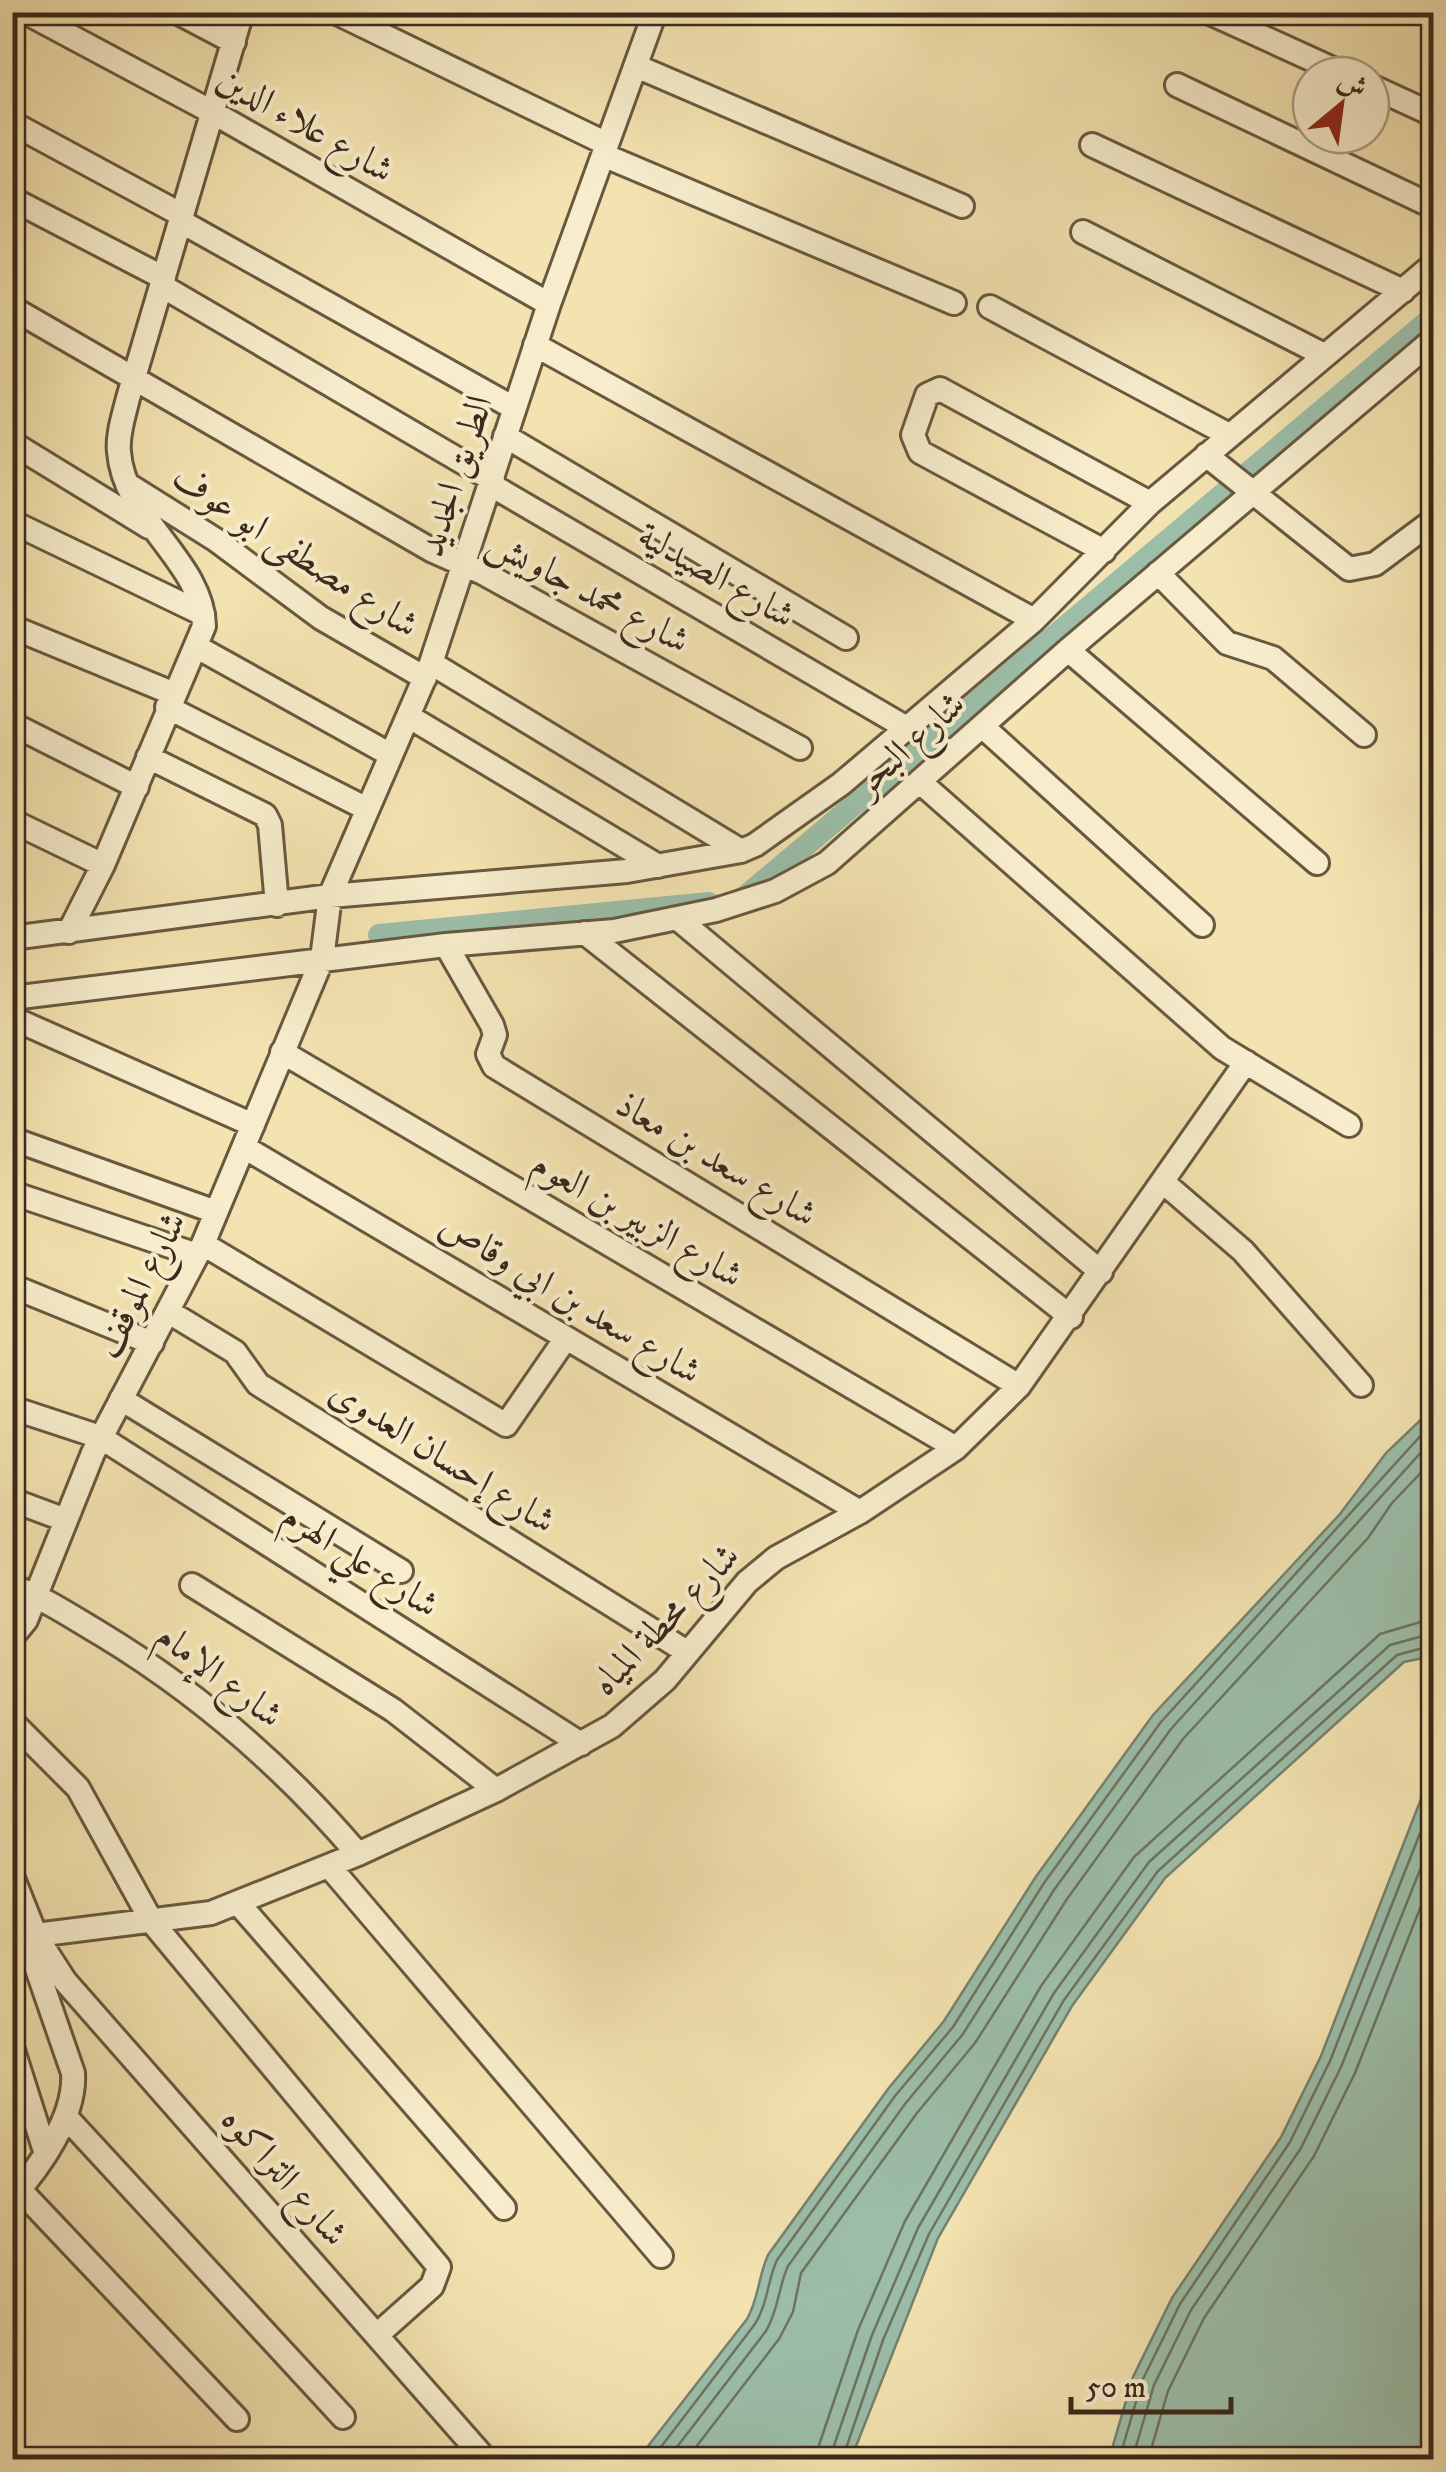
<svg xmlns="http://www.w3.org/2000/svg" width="1446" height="2472" font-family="'IM FELL DW Pica',Amiri,serif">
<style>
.water{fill:#9cbea9;stroke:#758270;stroke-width:2.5}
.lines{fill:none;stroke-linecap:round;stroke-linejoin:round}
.shore{stroke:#6c7462;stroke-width:2.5}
.canal{stroke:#9cbea9;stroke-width:22}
.minor-casing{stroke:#695840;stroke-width:28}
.minor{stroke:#f7edcc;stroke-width:22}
.labels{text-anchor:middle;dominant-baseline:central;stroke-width:8;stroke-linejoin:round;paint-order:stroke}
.street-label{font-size:38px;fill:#3b291b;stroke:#f7edcc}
</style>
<rect width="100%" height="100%" fill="#f3e3b0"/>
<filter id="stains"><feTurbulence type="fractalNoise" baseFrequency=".002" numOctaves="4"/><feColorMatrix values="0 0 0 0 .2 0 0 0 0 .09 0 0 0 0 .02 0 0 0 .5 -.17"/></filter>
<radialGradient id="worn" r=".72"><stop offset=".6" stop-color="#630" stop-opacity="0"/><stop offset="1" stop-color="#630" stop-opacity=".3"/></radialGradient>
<path class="water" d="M1433 1408V1656L1404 1662 1165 1878 1072 2006 938 2238 851 2459H638L747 2319C759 2298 758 2277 768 2255L888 2089 944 2021 1035 1878 1153 1715 1340 1514 1386 1453Z
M1433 1768 1434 2433 1423 2459H1109L1133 2377 1172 2298 1281 2137 1321 2056Z"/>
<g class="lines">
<path class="shore" d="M651 2460 755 2324C768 2303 767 2282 777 2260L895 2096 953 2027 1044 1883 1161 1722 1434 1421
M667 2460 766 2331C779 2309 778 2288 788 2266L905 2104 963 2034 1054 1890 1171 1729 1434 1438
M686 2460 779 2339 793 2312 801 2273 917 2113 975 2043 1067 1899 1183 1739 1368 1538 1392 1503 1434 1459
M814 2460 858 2330 905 2221 1041 1986 1134 1857 1380 1634 1434 1618
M829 2460 872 2335 918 2228 1054 1993 1149 1862 1390 1645 1434 1633
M842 2460 883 2340 929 2234 1064 2000 1158 1871 1397 1655 1434 1645
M1119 2460 1142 2381 1180 2304 1290 2142 1330 2061 1434 1798
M1132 2460 1154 2385 1191 2310 1301 2148 1341 2067 1434 1835
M1148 2460 1168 2391 1204 2318 1314 2156 1355 2073 1434 1873"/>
<path class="canal" d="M741 900 1434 316
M379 935 709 903"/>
<g class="minor-casing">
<path id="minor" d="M25 12 212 112 549 304
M177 12 234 42
M335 12 607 144
M1208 12 1346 75
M636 66 962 206
M1177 85 1434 207
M1371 86 1434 115
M12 123 182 215
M1092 145 1403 291
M603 155 954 303
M12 199 164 278
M180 221 514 408
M1083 232 1324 355
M162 286 493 480
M990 307 1229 435
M12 308 433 551 483 573 800 748
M535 345 1034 620
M505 436 846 638
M12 443 149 527
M1206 455 1349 569 1375 564 1434 520
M127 484 216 540 321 618 425 678
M491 485 905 727
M12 522 203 614
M1104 551 920 452 913 435 927 395 940 389 1150 503
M1158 573 1227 643 1273 658 1364 735
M12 627 172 693
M197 647 391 755
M1068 650 1317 863
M431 663 741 851
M167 707 367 809
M408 716 658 866
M12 724 137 787
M982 726 1202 925
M148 757 265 815 270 825 277 905
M920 782 1222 1048 1349 1125
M12 821 103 865
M677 918 1101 1272
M69 932 103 865 204 626C203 562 124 520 119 452 117 435 124 415 128 398L242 12
M585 933 1071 1317
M12 938 330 896 627 871 741 851 755 845 841 784 1034 620 1150 503 1434 264
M446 945 492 1025 495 1035 488 1054 494 1066 1019 1386
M12 998 446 945 614 931 716 910 775 891 827 863 1068 650 1434 339
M12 1018 253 1125
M282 1052 956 1448
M12 1139 216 1212
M244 1147 860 1512
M1163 1182 1243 1251 1361 1385
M12 1193 197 1255
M203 1244 506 1425 566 1338
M12 1286 152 1343
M169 1312 235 1352 258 1384 687 1652
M121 1399 401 1571
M12 1408 100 1437 581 1744
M12 1500 63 1519
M192 1585 393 1710 496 1790
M12 1586C44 1598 72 1617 101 1634 200 1694 283 1766 358 1854
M12 1637 26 1620 93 1453 203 1244 322 959 330 896 431 663 549 304 655 12
M12 1722 78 1788 152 1922 439 2267 432 2286 377 2335
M329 1866 661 2256
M12 1876 36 1936 65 1981 486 2460
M238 1903 504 2208
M12 1938 211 1913 358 1854 496 1790 612 1726 665 1680 747 1582 776 1558 860 1512 956 1448 1019 1386 1246 1062
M12 2047 45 2151
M66 2117 343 2417
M20 2190 237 2419
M12 2198C40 2167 76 2116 73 2073L27 1940"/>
</g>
<use href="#minor" class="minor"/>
</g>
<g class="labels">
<g class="street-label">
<text transform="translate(305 125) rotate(30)">شارع علاء الدين</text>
<text transform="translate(456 476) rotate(-72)">الطريق الجديد</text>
<text transform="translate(295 552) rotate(33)">شارع مصطفى ابو عوف</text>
<text transform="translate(716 576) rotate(30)">شارع الصيدلية</text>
<text transform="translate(588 592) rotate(28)">شارع محمد جاويش</text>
<text transform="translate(910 744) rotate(-42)">شارع البحر</text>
<text transform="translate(716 1160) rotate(31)">شارع سعد بن معاذ</text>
<text transform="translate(637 1220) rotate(30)">شارع الزبير بن العوم</text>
<text transform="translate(141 1285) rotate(-63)">شارع الموقف</text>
<text transform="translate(570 1299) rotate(31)">شارع سعد بن ابي وقاص</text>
<text transform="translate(442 1457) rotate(32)">شارع إحسان العدوى</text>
<text transform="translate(360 1561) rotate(33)">شارع علي الهرم</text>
<text transform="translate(666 1620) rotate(-46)">شارع محطة المياه</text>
<text transform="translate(219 1676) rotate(37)">شارع الإمام</text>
<text transform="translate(284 2177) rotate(49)">شارع التراكوه</text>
</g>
</g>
<rect width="1446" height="2472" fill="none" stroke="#f3e3b0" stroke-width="50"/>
<rect x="15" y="15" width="1416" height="2442" fill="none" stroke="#3b291b" stroke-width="5"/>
<rect x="25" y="25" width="1396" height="2422" fill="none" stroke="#3b291b" stroke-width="2.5"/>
<g transform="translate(1341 105) rotate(29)"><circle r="48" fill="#f7edcc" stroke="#ac9f85" stroke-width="2.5"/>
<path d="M0-8L18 38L0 25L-18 38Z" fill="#8f2418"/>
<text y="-15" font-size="28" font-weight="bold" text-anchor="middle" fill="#3b291b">ش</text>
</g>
<path d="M1071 2397v15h160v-15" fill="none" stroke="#3b291b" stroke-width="5"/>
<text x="1086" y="2397" font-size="30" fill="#3b291b" stroke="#f7edcc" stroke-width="8" paint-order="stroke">50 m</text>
<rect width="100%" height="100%" filter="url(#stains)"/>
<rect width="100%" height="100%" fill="url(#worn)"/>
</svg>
